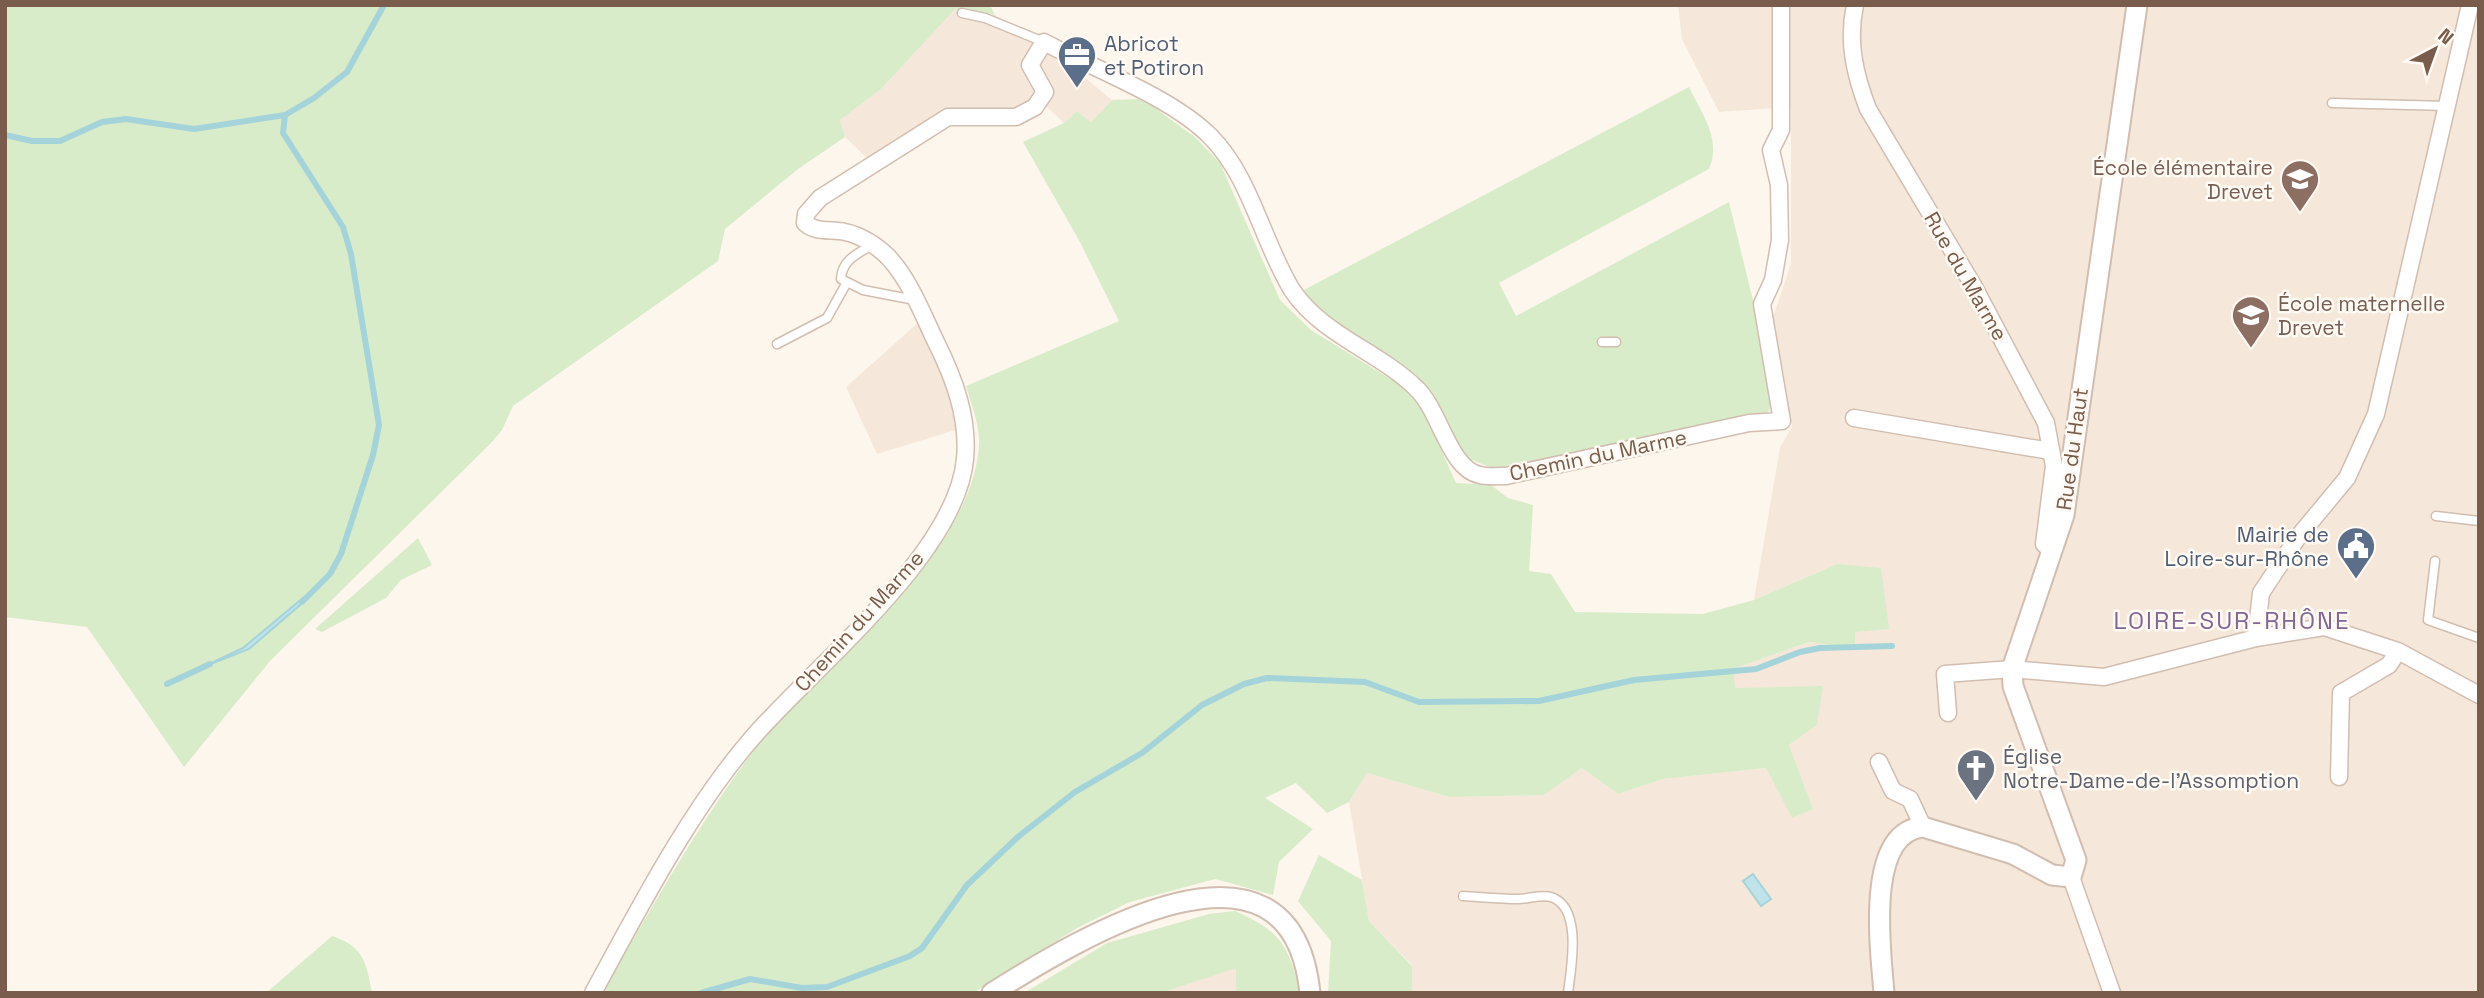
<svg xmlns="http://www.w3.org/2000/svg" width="2484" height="998" font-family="'Space Grotesk',sans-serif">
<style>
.residential{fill:#f5e8da}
.green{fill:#d8ecc9}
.water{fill:#bfe3e8;stroke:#a5d3da;stroke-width:2}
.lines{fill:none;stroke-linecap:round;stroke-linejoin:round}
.stream{stroke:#a5d3da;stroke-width:6}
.service-casing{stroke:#d1beb0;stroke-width:11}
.minor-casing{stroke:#d1beb0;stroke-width:19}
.tertiary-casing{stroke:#d1beb0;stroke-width:23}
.service{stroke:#fff;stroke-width:8}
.minor{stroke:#fff;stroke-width:16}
.tertiary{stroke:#fff;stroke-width:19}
.labels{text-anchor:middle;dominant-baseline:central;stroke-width:5;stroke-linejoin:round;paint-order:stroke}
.service-label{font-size:21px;fill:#4e5e75;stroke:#fffaf3;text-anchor:start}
.education-label{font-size:21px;fill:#785e54;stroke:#fffaf3;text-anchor:end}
.street-label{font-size:21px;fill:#7a5c4d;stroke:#fffaf3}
.worship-label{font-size:21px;fill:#5b616d;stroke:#fffaf3;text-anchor:start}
.quarter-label{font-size:24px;letter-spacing:2px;fill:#846695;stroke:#fffaf3}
</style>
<rect width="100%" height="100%" fill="#fdf6ec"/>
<path class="residential" d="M1678 5H2479V993H1412V965L1369 921 1349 802 1367 773 1449 797 1544 795 1582 768 1618 794 1663 779 1766 768 1792 817 1813 809 1789 745 1817 725 1734 688 1733 669 1809 642 1855 647V632L1837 564 1754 600 1780 447 1792 427 1772 320 1791 264V107L1719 112 1682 39Z
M955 8 995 15 1055 53 1112 100 1091 122 1077 111 1064 123 1037 98 1012 111H954L870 161 845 137 840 120 881 89Z
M920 321 947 375 962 428 877 454 846 387Z
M1237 967 1236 993H1161Z"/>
<path class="green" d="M5 5H990L995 15 955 9 881 89 840 120 845 137 798 169 725 229 718 261 513 406 502 430 492 442 270 661 184 767 87 627 5 617Z
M1689 87C1702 114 1722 140 1709 169L1499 283 1516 316 1729 202 1769 366 1771 408 1765 415 1500 471 1459 455 1435 396 1332 323 1302 291Z
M1138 99 1152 106 1195 137 1220 163 1280 300 1311 330 1405 388 1421 405 1456 483 1491 485 1508 498 1533 505 1529 571 1551 574 1575 612 1703 614 1754 600 1837 564 1881 568 1889 629 1855 632V648L1809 642 1733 669 1735 688 1823 686 1817 725 1789 745 1813 809 1792 818 1766 768 1663 779 1618 794 1582 768 1544 795 1449 797 1367 773 1349 802 1327 813 1296 783 1265 798 1313 829 1279 862 1273 895 1215 879 1130 902 1077 928 973 993H602C651 909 698 824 757 746 821 664 975 554 979 443 980 425 971 404 966 386L1119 321 1080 242 1023 142 1064 123 1077 111 1091 122 1112 100Z
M418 538 432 565 401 580 386 598 322 632 315 629Z
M1319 855 1362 880 1369 921 1412 966V993H1328L1331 941 1298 901Z
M1235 911C1282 932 1287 944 1301 993H1236V968L1161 993H1024L1107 943 1209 914Z
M332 936C364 947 366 961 372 993H266Z"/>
<path class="water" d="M304 597 307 599 249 649 203 667 243 648Z
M1753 874 1771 899 1761 906 1743 881Z"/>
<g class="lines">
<path class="stream" d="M285 115 283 133 343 227 351 254 379 425 373 455 341 554 330 574 302 602
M5 135 32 141H60L102 122 126 119 194 129 285 115 314 98 347 72 384 5
M167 684 210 664
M701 993 750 979 802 988 827 987 910 956 922 948 967 885 1019 836 1075 792 1142 753 1202 705 1244 684 1267 678 1365 682 1419 702 1539 701 1634 680 1756 669 1800 652 1820 648 1892 646"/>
<g class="service-casing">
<path id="service" d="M962 13 985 18 1044 42
M2332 103 2447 106
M872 245C857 254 842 260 841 279L863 290 915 300
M1602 342H1616
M777 344 827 318 846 284
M2436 516 2479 521
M2435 561 2428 620 2479 638
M1463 896C1481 897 1500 899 1518 899 1529 899 1541 894 1551 897 1583 907 1571 969 1568 993"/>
</g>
<g class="minor-casing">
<path id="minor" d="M1855 5C1847 42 1855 75 1868 109L1973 285 2046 423 2054 466 2044 544 2052 551
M1854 418 2050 451
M2256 638 2261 593 2298 537 2347 478 2376 414 2470 5
M1948 713 1945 674 2012 669 2104 677 2256 638 2324 627 2398 651 2479 695
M1879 762 1893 791 1910 799 1923 827
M2339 777 2341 693 2389 665 2398 651
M2071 877 2112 993
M593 993C638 910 691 808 753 737 814 667 957 553 965 459 969 418 954 378 936 342 923 315 910 281 890 259 879 247 861 235 845 232 831 229 816 233 805 223L806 214 820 198 948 117H1016L1035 107 1045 92 1030 65 1044 42C1094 69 1171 97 1210 136 1251 177 1262 241 1292 290 1322 335 1378 351 1416 388 1440 410 1449 469 1480 475 1488 477 1498 476 1506 476L1749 423 1782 421 1762 304 1773 280 1780 240 1779 185 1771 150 1781 130V5"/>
</g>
<g class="tertiary-casing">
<path id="tertiary" d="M992 993C1078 939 1291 808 1310 993
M1884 993C1881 953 1864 832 1923 827L2013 854 2052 875 2071 877 2076 860 2013 686 2012 669 2064 515 2137 5"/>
</g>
<use href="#service" class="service"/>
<use href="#minor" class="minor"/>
<use href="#tertiary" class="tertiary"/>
</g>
<defs>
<g id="office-pin" transform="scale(2.0125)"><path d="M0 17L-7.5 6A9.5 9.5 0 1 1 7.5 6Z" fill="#5c6f8a" stroke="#fffaf3"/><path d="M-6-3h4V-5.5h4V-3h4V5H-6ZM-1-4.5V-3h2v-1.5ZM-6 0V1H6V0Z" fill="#fff"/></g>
<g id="school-pin" transform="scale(2.0125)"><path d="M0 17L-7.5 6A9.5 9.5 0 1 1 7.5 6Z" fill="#8d6e63" stroke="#fffaf3"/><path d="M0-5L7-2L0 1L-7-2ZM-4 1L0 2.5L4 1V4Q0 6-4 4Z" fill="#fff"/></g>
<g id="civic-pin" transform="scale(2.0125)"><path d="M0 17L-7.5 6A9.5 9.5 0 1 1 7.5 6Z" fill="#5c6f8a" stroke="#fffaf3"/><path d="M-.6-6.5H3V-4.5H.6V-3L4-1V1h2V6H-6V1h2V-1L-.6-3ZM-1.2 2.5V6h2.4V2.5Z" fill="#fff"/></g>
<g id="church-pin" transform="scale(2.0125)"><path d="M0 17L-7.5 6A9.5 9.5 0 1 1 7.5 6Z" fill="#6b7280" stroke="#fffaf3"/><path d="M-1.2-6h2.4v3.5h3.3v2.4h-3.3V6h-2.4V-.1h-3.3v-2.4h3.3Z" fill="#fff"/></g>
</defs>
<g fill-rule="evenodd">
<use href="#office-pin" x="1077" y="55"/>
<use href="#school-pin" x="2300" y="179"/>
<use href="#school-pin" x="2251" y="315"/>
<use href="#civic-pin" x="2356" y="546"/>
<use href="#church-pin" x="1976" y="768"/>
</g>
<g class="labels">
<g class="service-label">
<text x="1104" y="43">Abricot<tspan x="1104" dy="24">et Potiron</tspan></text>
<text x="2329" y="534" text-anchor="end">Mairie de<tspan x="2329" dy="24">Loire-sur-Rhône</tspan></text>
</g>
<g class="education-label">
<text x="2273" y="167">École élémentaire<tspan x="2273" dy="24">Drevet</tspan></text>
<text x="2278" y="303" text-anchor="start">École maternelle<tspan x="2278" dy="24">Drevet</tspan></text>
</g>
<g class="street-label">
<text transform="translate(1966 276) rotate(60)">Rue du Marme</text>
<text transform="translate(2072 449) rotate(-82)">Rue du Haut</text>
<text transform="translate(1598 455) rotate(-12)">Chemin du Marme</text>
<text transform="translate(859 621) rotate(-48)">Chemin du Marme</text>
</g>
<g class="worship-label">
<text x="2003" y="756">Église<tspan x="2003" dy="24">Notre-Dame-de-l'Assomption</tspan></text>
</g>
<g class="quarter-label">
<text x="2232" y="620">LOIRE-SUR-RHÔNE</text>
</g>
</g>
<rect width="2484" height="998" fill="none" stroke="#7a5c4d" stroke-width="14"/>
<g transform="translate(2435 49) rotate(41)" stroke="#fffaf3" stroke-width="5" paint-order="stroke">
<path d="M0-5L12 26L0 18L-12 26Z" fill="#7a5c4d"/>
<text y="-10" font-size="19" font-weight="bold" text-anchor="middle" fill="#7a5c4d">N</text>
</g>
</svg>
